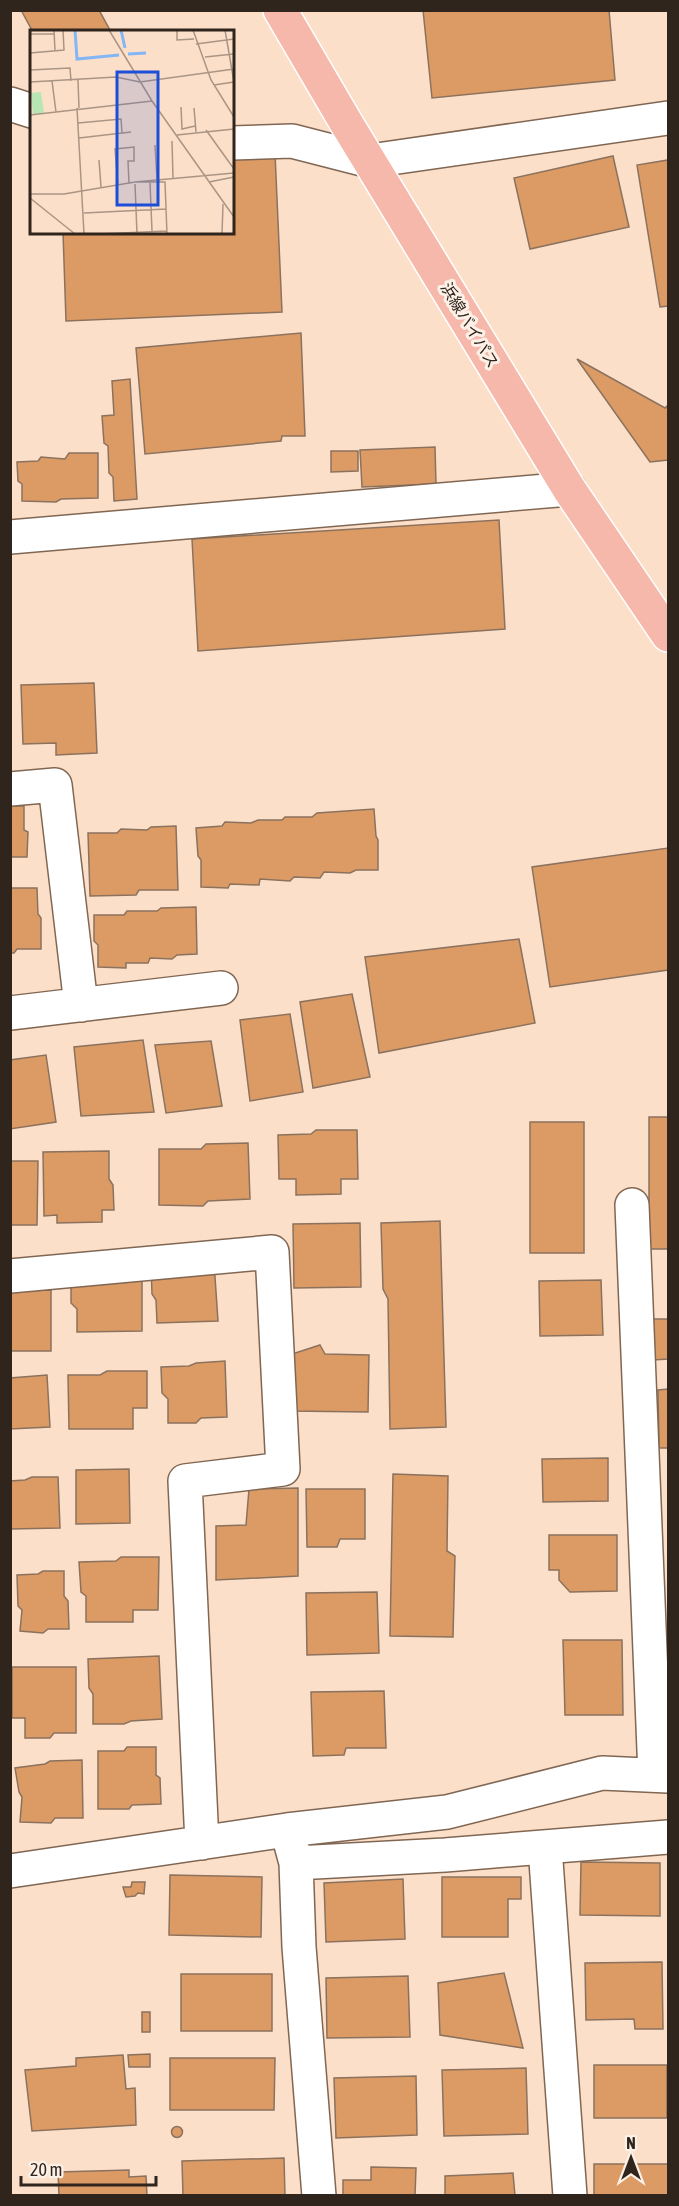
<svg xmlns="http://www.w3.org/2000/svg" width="679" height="2206" font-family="'Asap Condensed','Noto Sans JP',sans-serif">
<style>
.building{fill:#dc9b64;stroke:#8b725e;stroke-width:1.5}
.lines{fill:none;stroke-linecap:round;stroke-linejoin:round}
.minor-casing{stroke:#806753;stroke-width:36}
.highway-casing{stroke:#fff;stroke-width:36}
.minor{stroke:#fff;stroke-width:33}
.highway{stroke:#f5b8aa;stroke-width:33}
.labels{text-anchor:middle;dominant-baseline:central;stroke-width:6;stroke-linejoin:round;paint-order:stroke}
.street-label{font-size:16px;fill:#2f251c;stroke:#fcf0e7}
.inset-river{fill:none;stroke:#83b6f5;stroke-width:3}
.inset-road{fill:none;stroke:#aa9584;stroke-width:1.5}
.view{fill:#1d4ed8;fill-opacity:0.15;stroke:#1d4ed8;stroke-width:3}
.inset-edge{fill:none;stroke:#2f251c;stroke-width:3}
</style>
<rect width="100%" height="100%" fill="#fcdfc9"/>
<path class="building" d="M21 10H99L111 32H33Z
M423 10H609L615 80 432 98Z
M275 153 282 312 66 321 63 232H232V155Z
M613 156 629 227 530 249 514 178Z
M668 160V306L660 307 637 165Z
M301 333 305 436H282L281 441 145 454 136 348Z
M577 359 665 408 668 405V460L650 462Z
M130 379 137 499 114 501 113 477 109 473 108 446 104 443 102 416 114 415 112 381Z
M435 447 436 484 362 487 360 450Z
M331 451H358V471L331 472Z
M69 453H98V498L61 499 56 502 22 501V484L18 481 17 462 38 461 41 457 65 459Z
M499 520 505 629 198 651 192 539Z
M94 683 97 753 56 755V743L23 744 21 685Z
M10 806H24V830L28 832 27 857H10Z
M374 809 376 836 378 840V870H356L350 873 324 872 320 878 294 877 290 881 260 879 259 885 230 884 228 888 201 887V860L198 856 196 828 222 826 225 822 251 823 258 820H282L285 817H312L317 813Z
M176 826 178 890H139L136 895 90 896 88 833H117L121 829 147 830 151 827Z
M668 848V970L550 987 532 867Z
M10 888H37L38 914 41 918V949H17L14 953H10Z
M196 907 197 954 177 955 172 959 150 958 148 963H126V968L98 967V945L94 941V915H124L127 911H157L161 908Z
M519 939 535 1023 379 1053 365 957Z
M352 994 370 1077 313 1088 300 1002Z
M290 1014 303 1092 250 1101 240 1020Z
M143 1040 154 1112 81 1116 74 1047Z
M211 1041 222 1106 166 1113 155 1045Z
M46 1055 56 1122 10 1129V1060Z
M649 1117H668V1249H649Z
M530 1122H584V1253H530Z
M316 1130H357L358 1179H341V1194L296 1195V1179H279L278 1135 311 1134Z
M248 1143 250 1199 208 1201 203 1206 159 1205V1149H201L206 1144Z
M109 1151V1179L113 1185 114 1210H102V1222L57 1223V1215L44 1216 43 1152Z
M10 1161H38L37 1225H10Z
M440 1221 446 1427 390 1429 388 1299 383 1289 381 1223Z
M360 1223 361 1287 294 1288 293 1224Z
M214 1262 218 1321 157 1323 156 1300 152 1294 151 1266Z
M142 1269V1331L77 1332V1309L71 1303V1276Z
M601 1280 603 1335 540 1336 539 1281Z
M51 1290V1351H10V1292L13 1291Z
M651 1319H668V1359L653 1360Z
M320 1345 325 1354 369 1355 368 1412 291 1411 292 1354Z
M225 1361 227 1417 201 1418 196 1423H168V1399L162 1393 161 1367 189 1366 196 1363Z
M107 1371H147V1408H133V1429H69L68 1375H100Z
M47 1375 50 1427 10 1429V1378Z
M668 1389V1448H659L658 1390Z
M608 1458V1501L543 1502 542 1459Z
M129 1469 130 1523 76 1524V1470Z
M393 1474 448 1476 447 1551 455 1556 453 1637 390 1636Z
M32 1477H58L60 1528 10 1529V1481L25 1480Z
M298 1488V1576L216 1580V1526L246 1525 249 1489Z
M306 1489H365V1539H340L337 1547H307Z
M549 1535H617V1591L570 1592 559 1580V1570H549Z
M121 1557H159L158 1610H133V1622H86V1596L81 1592 79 1562 116 1561Z
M43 1571H64V1596L68 1601 69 1629H48L43 1633 20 1631 22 1610 18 1606 17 1575 38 1574Z
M377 1592 379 1653 307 1655 306 1593Z
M563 1640H622L623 1715H565Z
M159 1656 162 1719 131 1721 124 1724H93V1694L89 1688 88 1659Z
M12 1667H76V1733H54L50 1738H25V1718H12Z
M384 1691 386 1748H346L344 1755 313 1756 311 1692Z
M127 1747H156V1775L160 1778 161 1804 132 1805 129 1809H98V1751H124Z
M82 1760 83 1818H55L51 1823 20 1822 22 1797 19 1792 15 1768 45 1764 50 1761Z
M581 1862 660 1863V1916L580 1915Z
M170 1875 262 1877 261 1937 169 1935Z
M442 1877H521V1899H508V1937H442Z
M403 1879 405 1939 326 1942 324 1883Z
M132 1882H145L144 1894 138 1893 135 1896 126 1897 123 1887H131Z
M662 1962 663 2029H635L634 2019 586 2020 585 1963Z
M504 1973 523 2048 440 2035 438 1983Z
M181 1974H272V2031H181Z
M408 1976 410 2037 327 2038 326 1978Z
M142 2012H150V2032H142Z
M150 2054V2067H129L128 2055Z
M123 2055 126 2089 135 2088 136 2125 32 2131 25 2070 76 2066V2058Z
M170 2058H275L274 2110H170Z
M594 2065H667V2118H594Z
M526 2068 528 2134 444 2136 442 2070Z
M416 2076 417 2135 336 2138 334 2078Z
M171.5 2132a5.5 5.5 0 1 1 11 0a5.5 5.5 0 1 1-11 0Z
M284 2158 285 2196H183L182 2161Z
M594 2164H668V2196H594Z
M371 2167 416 2168 415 2196H343V2180H371Z
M129 2170V2177L146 2176 147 2196H59L58 2172Z
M513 2173 515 2196H445V2176Z"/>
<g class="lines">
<g class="minor-casing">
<path id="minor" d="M10 104 32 111
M232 143 292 141 370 161 668 118
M10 537 569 489
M10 789 55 785 81 1005
M10 1013 221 988
M632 1205 655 1775
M10 1276 272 1252 283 1469 185 1481 202 1843
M287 1830 447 1812 602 1773 668 1776
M545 1847 570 2196
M296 1863 445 1855 668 1837
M10 1871 287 1830 296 1863 299 1947 319 2196"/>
</g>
<g class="highway-casing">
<path id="highway" d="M280 10 348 126 569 489 668 635"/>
</g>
<use href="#minor" class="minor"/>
<use href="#highway" class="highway"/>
</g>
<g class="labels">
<g class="street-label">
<text transform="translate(470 325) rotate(59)">浜線バイパス</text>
</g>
</g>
<g transform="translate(30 30)">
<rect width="204" height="204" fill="#fcdfc9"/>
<path d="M11 62 14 83 3 84 1 63Z" fill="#b7e6b4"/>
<path class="inset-river" d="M45 0 47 29 89 25M91 0 95 18M98 24 116 23"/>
<path class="inset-road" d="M24 0 25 21M79 0 122 71 204 187M147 0V10L164 9M163 0 181 50 204 87M195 0 204 52M0 4H24M166 14 204 9M0 23 34 20 33 0M175 27 204 24M0 40 40 38 41 51M48 50 49 78M22 51 26 82M0 52 86 47 110 52 204 39M184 55 204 52M151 77 152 99 165 96M47 78 54 204M164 78 166 102M0 85 122 71M48 93 91 89 92 103M176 100 204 139M147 105 204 99M49 108 101 102M142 111 143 148M125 115 127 149M69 130 71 157M105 152 204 143M179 152 204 147M120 153 122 201M105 154 107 204M88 155 85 119 104 117V131H98L99 153M0 164H34L105 152H135L137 204M0 168 45 204M54 183 136 179M69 204 137 201M192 204 193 174"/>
<path class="view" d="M87 42H128V175H87Z"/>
<rect width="204" height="204" class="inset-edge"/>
</g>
<rect width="679" height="2206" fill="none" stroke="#2f251c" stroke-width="24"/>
<g transform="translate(631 2158)" stroke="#fcf0e7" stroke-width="4.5" paint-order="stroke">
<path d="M0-4.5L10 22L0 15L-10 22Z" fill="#2f251c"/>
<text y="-9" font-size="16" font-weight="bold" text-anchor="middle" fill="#2f251c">N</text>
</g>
<path d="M21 2176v9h135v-9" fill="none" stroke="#2f251c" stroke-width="3"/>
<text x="30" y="2176" font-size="18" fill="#2f251c" stroke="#fcf0e7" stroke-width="4.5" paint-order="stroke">20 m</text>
</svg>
